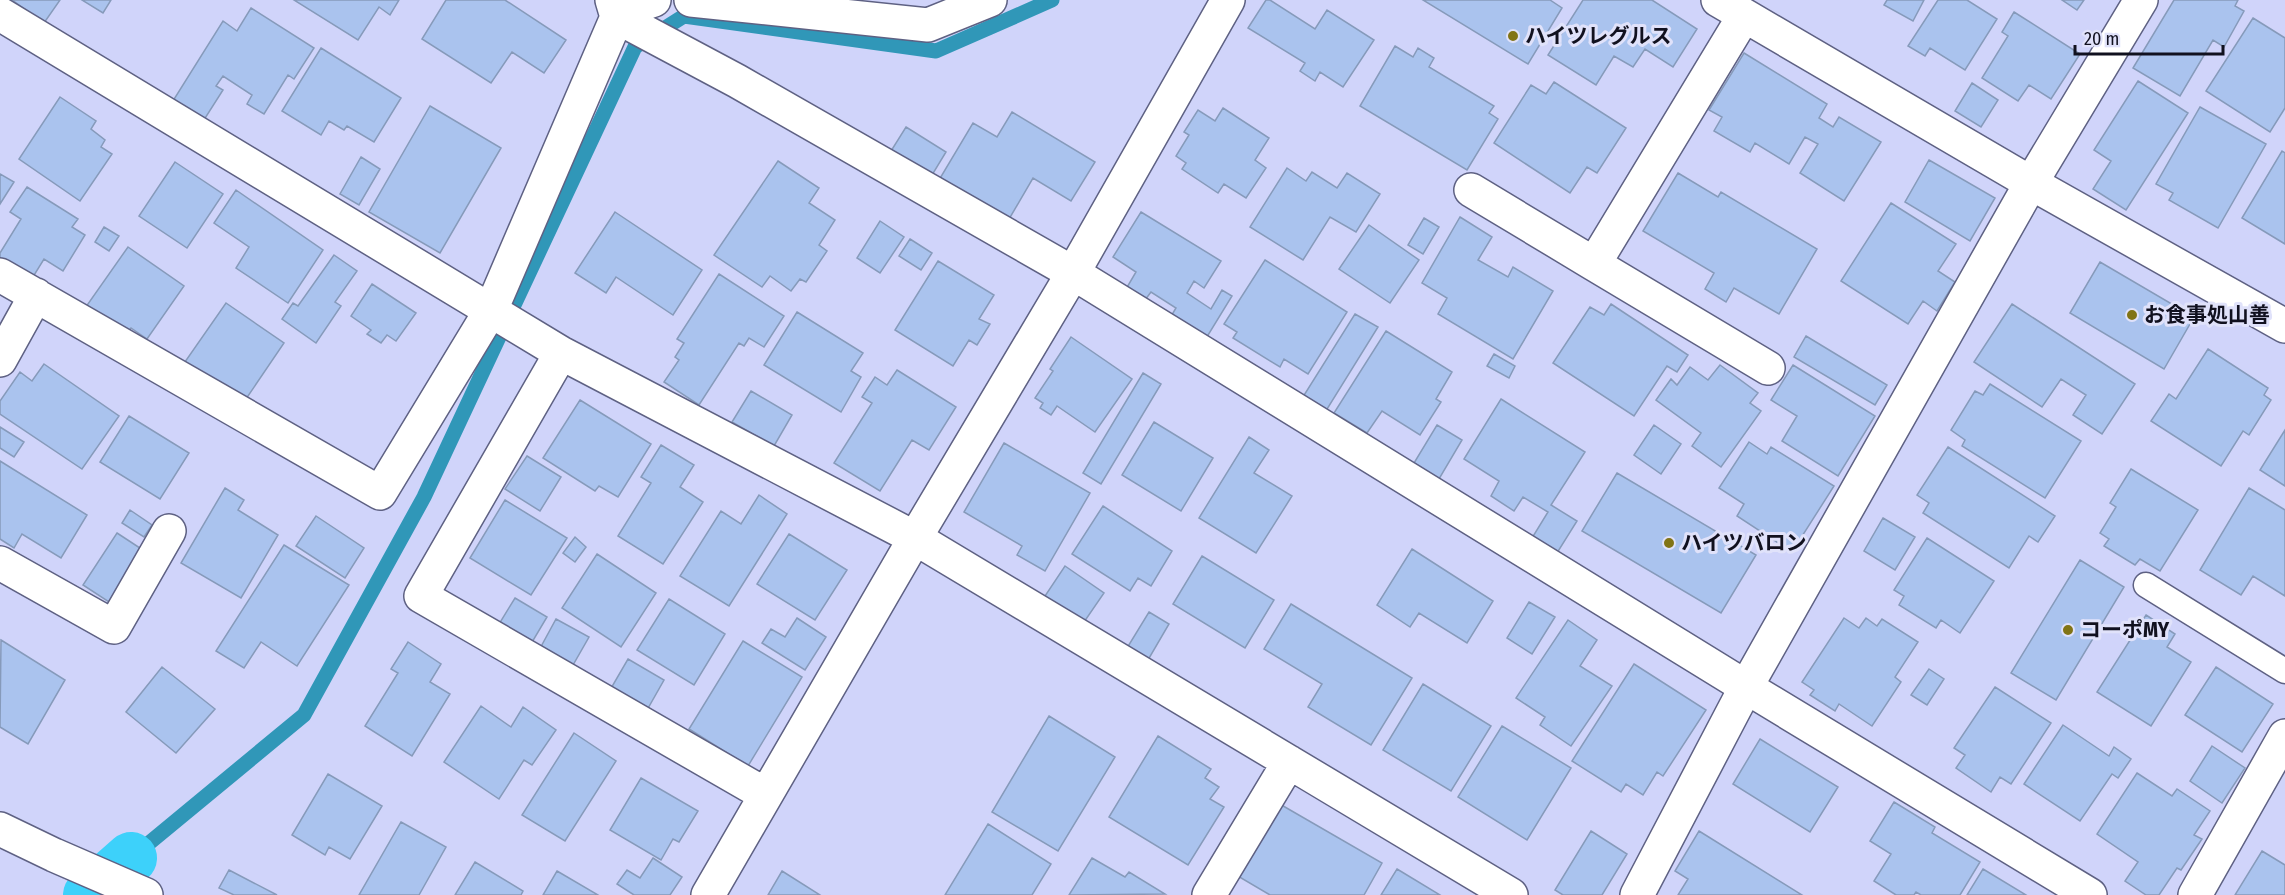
<svg xmlns="http://www.w3.org/2000/svg" width="2285" height="895" font-family="'Fira Sans Condensed','Noto Sans JP',sans-serif">
<style>
.lines{fill:none;stroke-linecap:round;stroke-linejoin:round}
.stream{stroke:#3097b8;stroke-width:15}
.canal{stroke:#3dd1fa;stroke-width:52}
.building{fill:#aac3ee;stroke:#869aba;stroke-width:1.5}
.lane-casing{stroke:#5e6183;stroke-width:27}
.street-casing{stroke:#5e6183;stroke-width:36}
.lane{stroke:#fff;stroke-width:24}
.street{stroke:#fff;stroke-width:33}
.poi-dot{fill:#817416;stroke:#e0e2fa;stroke-width:2}
.labels{text-anchor:middle;dominant-baseline:central;stroke-width:6;stroke-linejoin:round;paint-order:stroke}
.poi-label{font-size:21px;font-weight:bold;fill:#11111f;stroke:#e0e2fa;text-anchor:start}
</style>
<rect width="100%" height="100%" fill="#d0d4fa"/>
<g class="lines">
<path class="stream" d="M131 858 304 715 424 497 635 47 684 16 936 51 1052 0"/>
<path class="canal" d="M89 895 131 858"/>
</g>
<path class="building" d="M12 0H60L44 23Z
M82 0H111L103 13Z
M294 0H399L390 15 379 7 358 40Z
M446 0H505L566 40 544 73 512 52 491 83 422 39Z
M1266 0H1270L1315 29 1327 10 1374 40 1343 87 1320 72 1315 81 1300 71 1305 63 1248 28Z
M1423 0H1550L1562 8 1528 64Z
M1583 0H1652L1697 29 1673 67 1645 49 1633 67 1614 56 1596 85 1548 55Z
M1887 0H1924L1913 21 1884 5Z
M1938 0H1967L1997 19 1965 70 1930 48 1925 56 1908 46Z
M2062 0H2084L2077 10Z
M2174 0H2238L2235 6 2244 11 2224 47 2213 40 2180 96 2133 68Z
M251 8 314 48 294 79 288 75 264 114 247 104 252 95 223 76 216 86 223 90 202 123 171 104 223 21 237 31Z
M2014 12 2080 54 2051 99 2029 85 2018 101 1982 78 2008 36 2002 32Z
M2253 18 2285 38V108L2270 132 2206 91Z
M1395 46 1413 57 1418 48 1434 58 1429 67 1494 106 1489 113 1498 119 1467 170 1360 106Z
M321 48 401 98 374 142 347 126 344 130 329 121 321 135 282 111Z
M1744 53 1827 104 1819 118 1833 127 1839 117 1881 142 1844 201 1800 173 1818 144 1805 137 1789 164 1755 143 1750 152 1714 131 1722 117 1709 110Z
M2138 81 2188 113 2126 210 2093 189 2111 161 2094 150Z
M1554 82 1626 128 1597 173 1587 167 1570 193 1494 143 1531 85 1546 94Z
M1972 83 1998 100 1981 127 1955 111Z
M60 97 96 121 91 129 105 140 101 147 112 154 80 201 19 159Z
M430 106 501 148 440 253 369 212Z
M2200 107 2266 144 2218 228 2169 200 2173 193 2156 184Z
M1223 108 1269 138 1255 160 1266 168 1246 198 1224 184 1218 193 1182 169 1186 163 1176 156 1189 135 1184 132 1198 110 1215 121Z
M1012 112 1095 162 1071 201 1033 178 1005 226 936 185 973 123 997 137Z
M906 127 946 152 926 185 886 159Z
M2282 151 2285 153V244L2242 218Z
M361 157 380 169 359 205 340 194Z
M1929 160 1995 198 1970 241 1905 202Z
M778 161 819 188 809 203 835 220 819 245 827 251 806 282 800 279 791 291 770 276 762 287 714 255Z
M175 162 223 194 187 248 139 216Z
M1287 168 1306 181 1312 172 1337 188 1347 173 1380 194 1356 232 1330 217 1303 260 1250 227Z
M1678 173 1718 197 1721 192 1817 249 1779 314 1734 288 1726 302 1705 289 1714 273 1643 231Z
M0 174 14 182 0 204Z
M27 187 78 219 72 227 85 235 63 271 44 259 28 285 0 268V253L21 219 10 212Z
M236 190 323 250 288 303 236 268 249 247 214 223Z
M1891 203 1956 244 1938 271 1955 282 1937 311 1923 301 1908 324 1841 281Z
M615 212 702 270 673 315 616 277 606 293 575 273Z
M1141 212 1221 261 1204 288 1194 281 1187 293 1211 309 1222 290 1232 296 1202 345 1167 323 1176 308 1151 292 1145 300 1126 289 1136 272 1113 257Z
M1460 217 1492 237 1478 260 1508 277 1513 267 1553 291 1513 359 1438 314 1447 298 1422 283Z
M1424 218 1439 227 1423 254 1408 245Z
M880 221 904 237 880 273 857 258Z
M1369 225 1419 260 1390 303 1339 269Z
M104 227 119 236 109 251 95 242Z
M910 239 932 253 921 270 899 256Z
M128 247 184 286 147 339 131 328 123 339 83 311Z
M334 255 357 271 335 302 341 306 316 343 282 319 293 303 298 306Z
M1265 260 1347 312 1308 374 1284 359 1280 367 1233 338 1237 332 1224 324Z
M938 261 994 295 979 319 990 324 977 345 969 340 953 366 895 330Z
M2100 262 2194 317 2164 369 2070 313Z
M719 274 784 316 764 347 749 338 744 346 739 343 699 405 664 382 679 360 675 357 684 343 677 339Z
M372 284 416 313 396 341 387 335 381 343 367 334 371 330 351 316Z
M226 303 284 343 246 399 224 384 217 394 180 369Z
M1611 304 1688 355 1677 372 1667 366 1634 416 1553 363 1590 307 1604 315Z
M2012 304 2135 384 2102 434 2073 415 2086 395 2061 379 2042 407 1974 362Z
M797 312 863 353 851 371 861 377 841 412 764 365Z
M1355 314 1378 327 1324 414 1301 400Z
M1386 331 1452 372 1436 399 1441 402 1420 435 1382 411 1367 433 1334 413Z
M1806 336 1887 385 1875 405 1794 357Z
M1071 337 1132 379 1095 432 1057 406 1051 415 1040 408 1043 403 1035 398 1053 371 1050 369Z
M2208 349 2268 388 2264 395 2271 400 2249 435 2243 431 2221 466 2151 421 2169 394 2176 399Z
M1494 354 1515 366 1509 378 1487 366Z
M44 364 119 416 82 469 0 414V401L20 372 32 381Z
M1720 365 1758 393 1750 403 1761 411 1721 467 1692 446 1701 433 1656 400 1671 379 1677 385 1690 367 1708 380Z
M1793 365 1875 416 1838 476 1782 441 1797 416 1771 400Z
M897 370 956 407 929 450 912 440 880 491 834 463 872 403 862 397 875 377 887 385Z
M1143 373 1161 384 1101 484 1083 473Z
M1990 384 2081 441 2045 498 1962 446 1965 440 1951 430 1975 391 1983 395Z
M751 391 792 415 774 446 732 422Z
M1501 399 1585 452 1551 505 1577 521 1557 553 1532 538 1548 512 1523 497 1514 511 1491 496 1499 481 1464 459Z
M580 400 651 444 618 497 599 486 595 491 543 458Z
M129 416 189 453 160 499 100 462Z
M1154 422 1213 458 1181 511 1122 475Z
M1437 425 1462 440 1439 479 1414 463Z
M1654 425 1681 444 1661 474 1634 455Z
M0 427 24 442 14 457 0 448Z
M2285 430V486L2260 470Z
M1249 437 1269 450 1254 473 1292 496 1256 553 1199 518Z
M1749 442 1767 454 1771 447 1834 486 1792 552 1737 516 1744 504 1719 488Z
M1004 443 1090 493 1045 571 1017 555 1022 546 964 512Z
M661 445 694 465 680 487 703 502 663 564 618 536 651 483 641 477Z
M1948 447 2055 516 2038 542 2029 536 2009 568 1923 513 1929 503 1917 495Z
M527 456 561 477 540 511 505 489Z
M0 461 87 515 61 558 22 534 14 548 0 539Z
M2131 469 2198 510 2160 571 2140 559 2135 565 2104 546 2109 539 2100 533 2116 507 2110 503Z
M1617 473 1756 555 1721 613 1582 531Z
M225 488 244 500 238 510 278 535 241 598 181 563Z
M2249 488 2285 510V596L2253 576 2241 595 2200 570Z
M759 495 787 514 729 606 680 576 721 511 741 524Z
M505 500 567 538 531 595 470 558Z
M1103 506 1172 551 1151 586 1138 578 1130 591 1072 554Z
M130 510 152 525 144 537 122 523Z
M316 516 364 548 345 578 296 546Z
M1883 518 1915 537 1895 570 1864 551Z
M117 533 143 550 109 602 83 585Z
M789 534 847 570 815 620 757 584Z
M575 537 586 547 575 562 563 553Z
M1927 538 1994 581 1960 633 1941 620 1936 628 1899 605 1904 596 1894 590Z
M284 545 349 585 297 666 261 642 244 668 216 651Z
M1412 549 1493 601 1467 643 1419 613 1410 627 1377 605Z
M597 554 656 593 621 647 562 608Z
M1202 556 1274 600 1245 648 1173 604Z
M2080 560 2124 587 2056 700 2011 673Z
M1065 566 1104 593 1082 625 1043 599Z
M515 598 547 617 528 649 496 629Z
M669 599 725 634 694 685 637 650Z
M1529 602 1555 617 1532 654 1507 638Z
M1291 604 1412 678 1371 745 1308 707 1322 684 1264 649Z
M1149 612 1169 624 1148 660 1127 648Z
M2146 615 2175 634 2167 647 2191 662 2151 726 2097 692Z
M797 618 826 637 805 670 762 643 771 629 785 637Z
M1844 618 1859 628 1866 618 1877 626 1882 619 1918 642 1895 677 1901 682 1872 726 1839 704 1835 711 1810 695 1814 690 1802 682Z
M556 619 589 637 569 672 537 654Z
M1568 620 1597 640 1580 666 1612 686 1571 746 1540 725 1545 717 1516 698Z
M1 640 65 680 28 744 0 727Z
M743 641 802 677 748 766 689 729Z
M408 642 441 664 430 682 450 694 412 756 365 726 398 673 391 669Z
M628 659 664 680 647 710 610 690Z
M1634 664 1706 710 1663 776 1657 772 1643 795 1626 784 1621 792 1572 761Z
M162 667 215 709 176 753 126 712Z
M2216 667 2273 704 2242 752 2185 715Z
M1929 669 1944 679 1927 705 1911 695Z
M1423 684 1491 726 1451 791 1383 750Z
M1995 687 2051 723 2011 784 2000 777 1991 792 1956 768 1965 755 1954 748Z
M481 706 511 727 523 707 556 730 532 765 524 760 499 799 444 762Z
M1049 716 1115 757 1058 851 992 812Z
M2063 725 2109 756 2114 747 2131 759 2118 778 2112 774 2080 821 2024 784Z
M1502 726 1571 768 1527 840 1458 797Z
M574 733 616 761 565 841 522 815Z
M1158 736 1211 769 1205 778 1219 787 1210 799 1224 807 1188 865 1109 817Z
M1760 739 1838 787 1810 832 1733 784Z
M2212 746 2245 768 2222 803 2190 781Z
M2137 773 2172 796 2177 789 2210 811 2194 835 2202 839 2181 870 2177 868 2159 895H2146L2125 881 2138 862 2097 834Z
M328 774 382 806 350 859 329 847 325 855 292 835Z
M641 778 698 811 679 842 673 839 661 860 610 830Z
M1894 802 1935 827 1932 833 1980 862 1960 895H1921L1916 892 1914 895H1896L1874 881 1891 854 1870 841Z
M1278 803 1382 863 1364 895H1270L1236 875Z
M401 822 446 847 419 895H359Z
M988 824 1051 864 1032 895H945Z
M1591 831 1627 854 1602 895H1563L1555 890Z
M1699 831 1802 895H1678L1688 879 1675 871Z
M2262 851 2285 865V895H2235Z
M653 858 682 877 670 895H634L617 884 627 870 640 878Z
M1092 858 1125 877 1129 872 1165 894 1069 895Z
M475 862 523 891 521 895H455Z
M1397 869 1440 895H1381Z
M1983 869 2026 895H1967Z
M229 870 277 895H234L219 888Z
M557 871 598 895H543Z
M782 871 820 895H768Z"/>
<g class="lines">
<g class="lane-casing">
<path id="lane" d="M2146 585 2285 671"/>
</g>
<g class="street-casing">
<path id="street" d="M612 0 617 17 737 81 1073 273 1746 687 2090 895
M691 0 928 25 990 0
M1718 0 2031 183 2285 326
M0 14 561 353 915 538 1511 895
M1744 16 1594 264 1768 368
M1471 190 1594 264
M0 275 380 493 491 310 617 17 639 5 654 0
M561 353 421 596 766 795
M0 360 36 295
M0 563 114 627 169 531
M0 829 54 855 146 895
M708 895 915 538 1073 273 1228 0
M1209 895 1289 762
M1637 895 1746 687 2031 183 2141 0
M2195 895 2285 736"/>
</g>
<use href="#lane" class="lane"/>
<use href="#street" class="street"/>
</g>
<g class="poi-dot">
<circle cx="1513" cy="36" r="6"/>
<circle cx="2132" cy="315" r="6"/>
<circle cx="1669" cy="543" r="6"/>
<circle cx="2068" cy="630" r="6"/>
</g>
<g class="labels">
<g class="poi-label">
<text x="1525" y="36">ハイツレグルス</text>
<text x="2144" y="315">お食事処山善</text>
<text x="1681" y="543">ハイツバロン</text>
<text x="2080" y="630">コーポMY</text>
</g>
</g>
<path d="M2075 45v9h148v-9" fill="none" stroke="#11111f" stroke-width="3"/>
<text x="2084" y="45" font-size="18" fill="#11111f" stroke="#e0e2fa" stroke-width="4.5" paint-order="stroke">20 m</text>
</svg>
